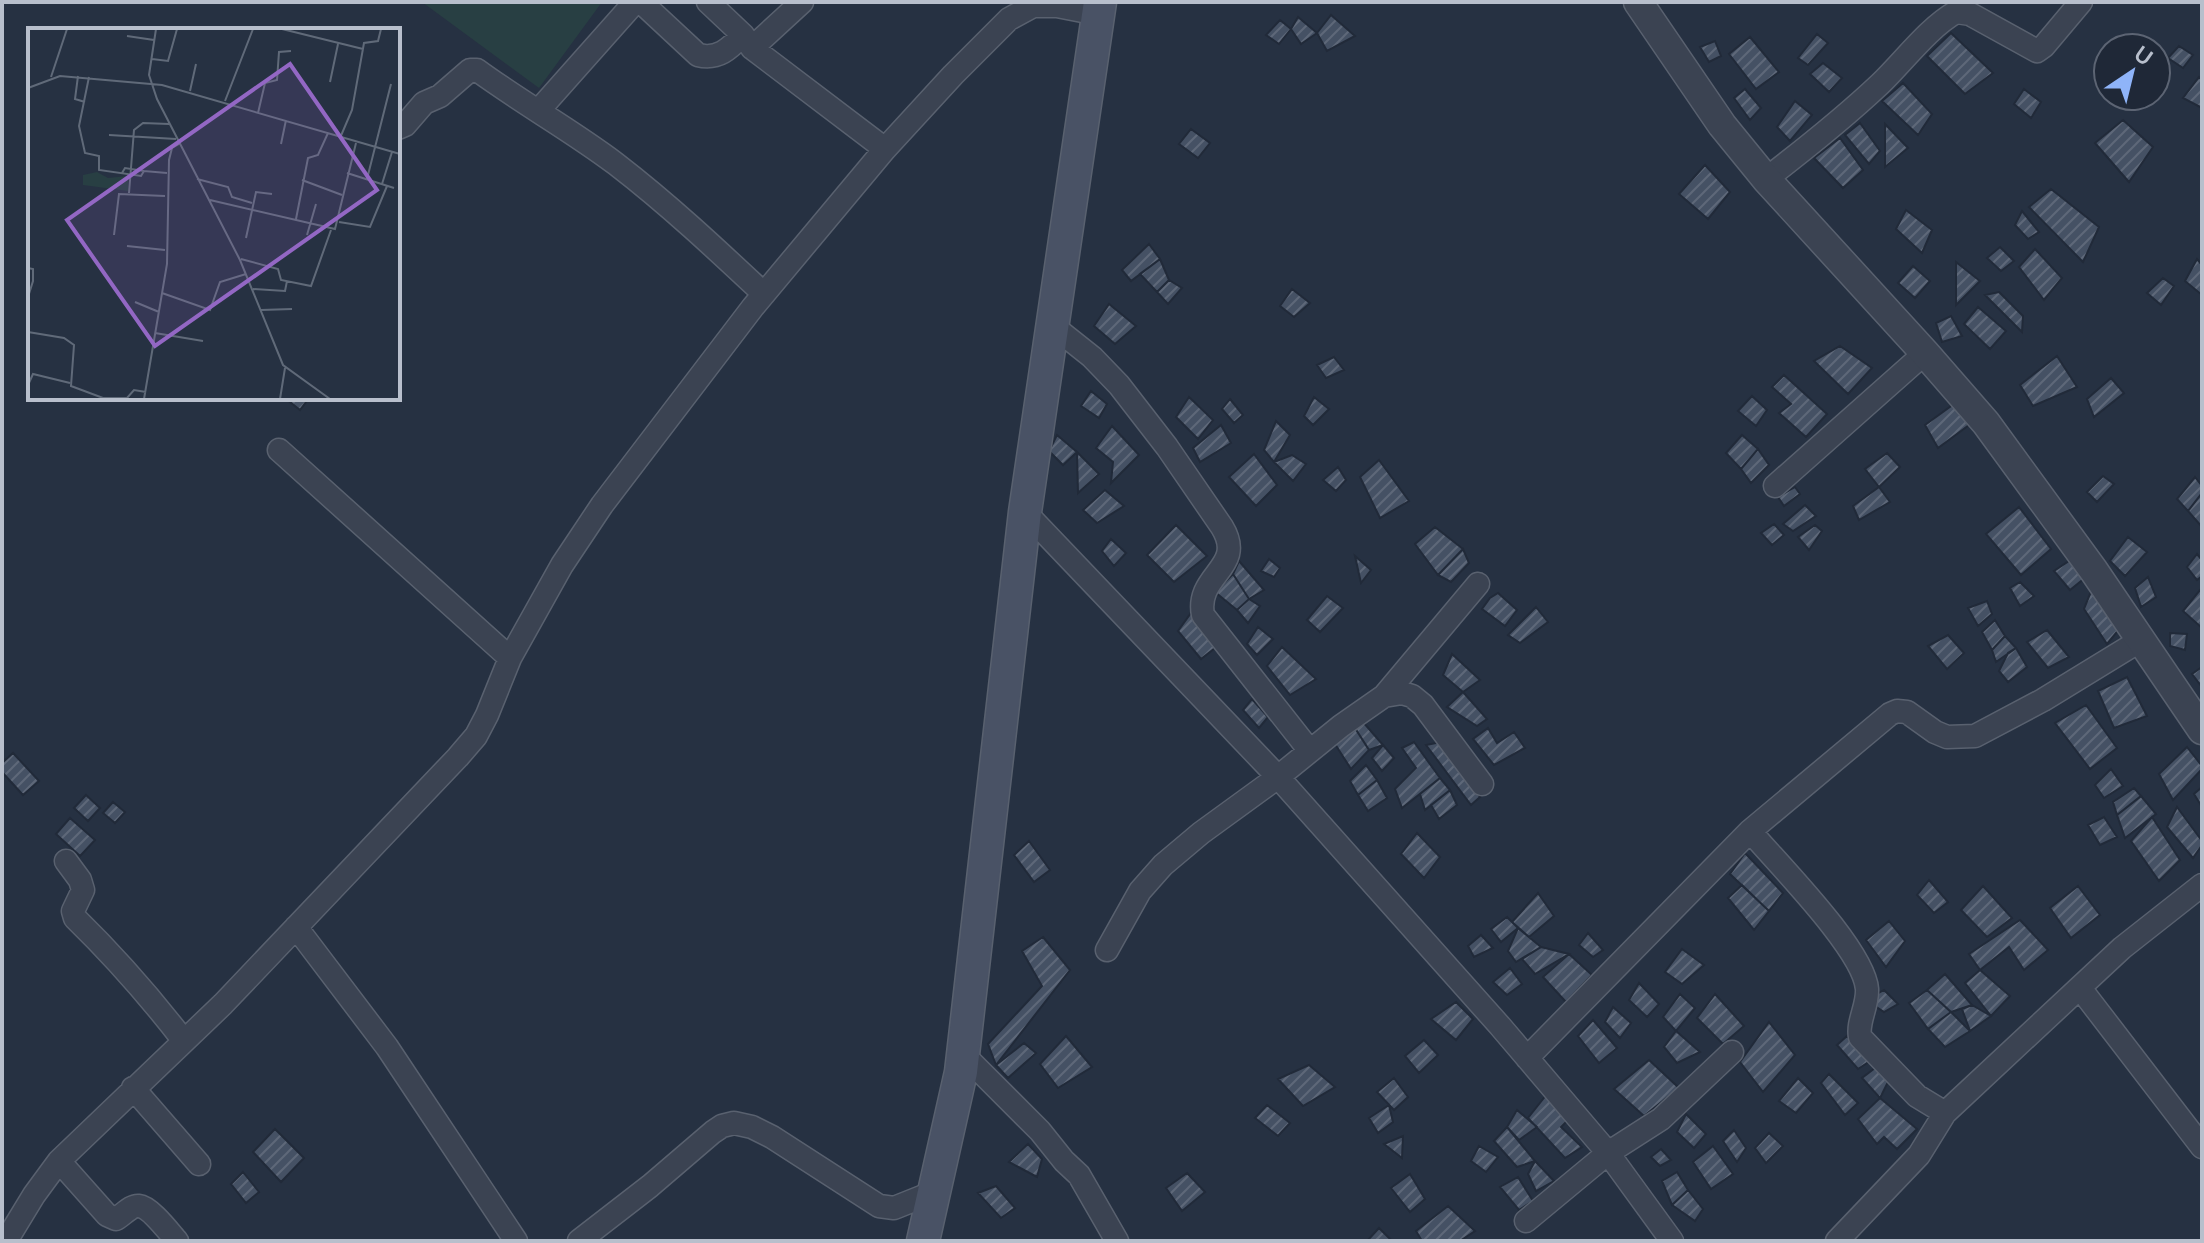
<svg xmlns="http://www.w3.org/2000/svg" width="2204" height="1243" font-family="Lato,sans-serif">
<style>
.grass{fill:#283f43}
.building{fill:url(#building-hatch);stroke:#212a39;stroke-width:2}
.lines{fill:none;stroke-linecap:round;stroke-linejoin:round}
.minor-casing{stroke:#59616f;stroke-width:25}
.tertiary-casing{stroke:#59616f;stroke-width:31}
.secondary-casing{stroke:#59616f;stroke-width:35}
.minor{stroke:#3b4352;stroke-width:22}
.tertiary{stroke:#3b4352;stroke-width:28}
.secondary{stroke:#495265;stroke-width:32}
.inset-road{fill:none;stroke:#606a79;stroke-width:2}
.view{fill:#9367c4;fill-opacity:0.15;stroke:#9367c4;stroke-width:4}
.inset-edge{fill:none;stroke:#b8bfcc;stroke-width:4}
</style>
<defs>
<pattern id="building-hatch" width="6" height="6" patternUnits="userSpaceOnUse" patternTransform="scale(2)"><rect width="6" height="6" fill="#455164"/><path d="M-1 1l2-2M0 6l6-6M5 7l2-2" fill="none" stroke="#5e6879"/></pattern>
</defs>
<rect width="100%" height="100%" fill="#263142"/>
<path class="grass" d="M422 2H602L539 88Z"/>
<path class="building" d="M1331 15 1355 36 1327 51 1317 33Z
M1298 17 1317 33 1301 44 1291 29Z
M1280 20 1291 29 1279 44 1266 35Z
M1951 33 1993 73 1965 94 1927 56Z
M1817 34 1828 43 1808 65 1798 58Z
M1750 37 1779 72 1756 89 1729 54Z
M1715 41 1721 56 1709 62 1700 47Z
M2179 46 2193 55 2183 68 2168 58Z
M1823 63 1842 78 1829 92 1810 74Z
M2199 77 2202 80V108L2183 98Z
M1903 83 1932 114 1918 135 1882 101Z
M1745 89 1761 108 1750 120 1734 98Z
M2024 89 2041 102 2031 118 2014 104Z
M1795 101 1812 115 1790 141 1777 127Z
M2123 120 2153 147 2129 182 2095 143Z
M1860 123 1880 151 1869 164 1845 135Z
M1885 124 1908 148 1885 167Z
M1191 129 1210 143 1198 158 1179 144Z
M1840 138 1863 170 1843 188 1814 158Z
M1705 165 1730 192 1708 219 1679 194Z
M2051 189 2099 227 2083 262 2029 207Z
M1906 210 1932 230 1922 253 1896 229Z
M2022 211 2039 232 2028 239 2015 225Z
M1149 244 1160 259 1131 281 1122 270Z
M2000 247 2014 261 2001 271 1987 258Z
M2035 249 2062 278 2044 300 2019 267Z
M1160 259 1169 280 1157 292 1140 274Z
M2197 259 2202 265V295L2185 281Z
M1956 262 1980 281 1956 305Z
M1913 266 1930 281 1915 298 1898 283Z
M2163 278 2174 286 2161 305 2147 293Z
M1169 280 1182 288 1168 304 1157 292Z
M1292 289 1310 303 1294 317 1280 306Z
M1999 292 2023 316 2022 332 1985 295Z
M1109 304 1136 326 1115 344 1094 326Z
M1978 307 2006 331 1990 349 1964 324Z
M1951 316 1962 336 1942 342 1936 323Z
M1840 346 1872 368 1848 394 1814 361Z
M2057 356 2077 387 2033 406 2020 385Z
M1334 357 1344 370 1326 378 1317 365Z
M1784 375 1827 414 1806 437 1779 413 1791 404 1772 387Z
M2111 378 2124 393 2094 417 2087 399Z
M1091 391 1107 404 1099 418 1081 406Z
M1752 396 1767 410 1756 426 1738 411Z
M1189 397 1213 420 1198 439 1176 417Z
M1314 397 1329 409 1313 425 1304 416Z
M285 398H309L300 410Z
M1230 399 1243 415 1234 423 1222 409Z
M1954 404 1969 425 1938 448 1925 425Z
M1276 421 1290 435 1274 462 1264 450Z
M1221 425 1231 443 1200 462 1193 448Z
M1112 426 1139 455 1111 483 1113 462 1096 448Z
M1057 435 1077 452 1063 465 1049 451Z
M1742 435 1758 449 1741 469 1726 453Z
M1758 449 1769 465 1751 483 1741 469Z
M1077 452 1099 474 1078 493Z
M1887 453 1900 467 1879 487 1865 469Z
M1254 454 1277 485 1256 506 1229 477Z
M1292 455 1306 464 1293 481 1274 462Z
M1379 460 1409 501 1380 518 1360 477Z
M1338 467 1346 480 1336 491 1323 480Z
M2103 476 2114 484 2097 502 2087 492Z
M2195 477 2202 486V493L2188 511 2177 499Z
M1795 487 1800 494 1784 506 1778 497Z
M1879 487 1890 502 1859 520 1853 506Z
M1105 490 1124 506 1097 523 1083 510Z
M2202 493V527L2188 511Z
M1805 505 1816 516 1793 531 1783 524Z
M2019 507 2051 549 2021 575 1986 534Z
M1774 524 1784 535 1772 545 1761 533Z
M1176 525 1207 556 1174 582 1147 555Z
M1815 525 1822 531 1809 550 1798 537Z
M1435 527 1463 549 1438 575 1415 544Z
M2128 537 2147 552 2125 576 2110 561Z
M1111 539 1126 553 1114 566 1102 551Z
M1463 549 1469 563 1451 582 1438 575Z
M2197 554 2202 560V576L2197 580 2187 567Z
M1355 556 1371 570 1361 583Z
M2075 557 2086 577 2070 590 2054 571Z
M1269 559 1280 568 1274 577 1261 571Z
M1239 561 1264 590 1249 599 1233 574Z
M1233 574 1249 599 1237 610 1215 592Z
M2148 577 2156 597 2141 607 2135 588Z
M2020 582 2034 596 2020 606 2010 588Z
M2092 589 2121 627 2107 644 2084 609Z
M2200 590 2202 591V628L2183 611Z
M1498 593 1517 610 1505 626 1482 609 1490 598Z
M1327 596 1343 608 1320 632 1307 620Z
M1249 599 1260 606 1248 623 1237 610Z
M1987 601 1992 614 1978 626 1968 608Z
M1536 607 1548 622 1520 643 1508 635Z
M1191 613 1215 648 1201 659 1178 631Z
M1995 620 2005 636 1992 650 1982 632Z
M1258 627 1273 639 1257 655 1247 644Z
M2047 630 2069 657 2048 668 2027 642Z
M2170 633 2187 634 2185 650 2170 646Z
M1948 635 1964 653 1947 669 1928 646Z
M2005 636 2016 648 1996 662 1992 650Z
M1282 647 1316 679 1290 695 1267 666Z
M2016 648 2027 667 2008 682 1999 671 2008 653Z
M1452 654 1480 680 1463 692 1443 675Z
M2202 667V687L2192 674Z
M2127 677 2147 716 2114 728 2098 691Z
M1463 692 1487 719 1477 726 1447 707Z
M1252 699 1268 717 1259 728 1243 710Z
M2086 705 2117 748 2090 769 2055 723Z
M1363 722 1383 745 1369 750 1355 728Z
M1355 728 1369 750 1351 769 1335 744Z
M1488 728 1497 743 1514 732 1525 748 1494 765 1473 739Z
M1414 742 1440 778 1402 808 1395 789 1416 768 1402 748Z
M1441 742 1480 797 1471 805 1426 745Z
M1383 745 1394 758 1382 771 1372 758Z
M2187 747 2202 766V769L2173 800 2159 774Z
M13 753 39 781 23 795 2 772V763Z
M1366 765 1377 780 1358 795 1350 781Z
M2111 769 2123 786 2104 798 2095 785Z
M1440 778 1450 790 1425 810 1420 794Z
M1377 780 1387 798 1368 811 1358 795Z
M2202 787V807L2194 794Z
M2134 788 2141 796 2117 815 2113 802Z
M1450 790 1457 805 1439 819 1431 805Z
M86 795 100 808 88 821 74 808Z
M2141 796 2156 814 2125 838 2117 815Z
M113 802 125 812 115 823 103 813Z
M2177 807 2202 841V845L2193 858 2167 827Z
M2104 817 2117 837 2100 845 2088 825Z
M2152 817 2180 860 2159 881 2131 841Z
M70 818 95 840 80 856 56 834Z
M1417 833 1440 857 1424 878 1401 854Z
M1029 841 1050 870 1034 882 1014 855Z
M1745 853 1783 893 1769 911 1730 874Z
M1929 880 1948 902 1934 913 1917 895Z
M1742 885 1769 911 1754 930 1728 898Z
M1983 886 2012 918 1987 937 1961 910Z
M2078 886 2100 915 2071 938 2050 908Z
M1538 893 1554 916 1529 937 1512 922Z
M1507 917 1518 928 1501 942 1491 929Z
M2020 920 2048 950 2024 970 2009 947 1980 970 1969 954Z
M1889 921 1905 941 1886 967 1866 940Z
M1518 928 1541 947 1516 962 1508 951Z
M1588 933 1603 950 1593 957 1579 945Z
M1481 935 1493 948 1474 957 1468 946Z
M1043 937 1070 970 996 1065 988 1044 1042 986 1022 951Z
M1541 947 1569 954 1535 974 1522 959Z
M1682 949 1704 965 1682 984 1665 972Z
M1569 954 1592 975 1566 1002 1543 977Z
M1510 968 1522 984 1507 995 1493 982Z
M1980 970 2010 996 1991 1016 1965 983Z
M1945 974 1972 1005 1951 1012 1927 990Z
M1639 983 1659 1004 1647 1017 1629 1000Z
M1884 990 1898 1004 1884 1012 1866 1000Z
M1927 990 1951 1012 1928 1029 1909 1003Z
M1680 994 1695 1008 1676 1031 1663 1017Z
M1715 994 1744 1026 1723 1044 1697 1018Z
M1456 1002 1473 1019 1456 1040 1431 1019Z
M1972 1005 1991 1016 1970 1031 1962 1009Z
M1613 1007 1631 1023 1620 1038 1605 1022Z
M1951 1012 1970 1031 1945 1047 1928 1029Z
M1593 1020 1617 1048 1599 1063 1578 1036Z
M1769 1022 1795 1055 1763 1092 1740 1062Z
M1676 1031 1700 1052 1677 1063 1664 1047Z
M1066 1036 1092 1067 1058 1088 1040 1064Z
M1847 1036 1870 1061 1858 1069 1837 1045Z
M1424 1040 1438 1055 1419 1073 1405 1056Z
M1024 1043 1036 1053 1008 1078 996 1065Z
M1649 1060 1679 1088 1644 1116 1614 1089Z
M1309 1065 1335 1087 1303 1106 1278 1079Z
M1875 1068 1888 1082 1880 1098 1862 1078Z
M1829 1074 1858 1103 1845 1115 1821 1083Z
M1394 1078 1408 1097 1394 1110 1377 1092Z
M1798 1078 1813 1093 1796 1113 1779 1101Z
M1547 1094 1568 1120 1561 1127 1582 1147 1565 1158 1528 1118Z
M1880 1098 1917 1129 1897 1149 1884 1137 1877 1144 1858 1119Z
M1267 1105 1290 1123 1278 1136 1255 1118Z
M1389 1105 1393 1122 1378 1133 1369 1118Z
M1517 1110 1537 1127 1519 1140 1507 1127Z
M1686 1114 1706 1134 1694 1148 1677 1132Z
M1507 1127 1535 1161 1517 1167 1494 1141Z
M275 1129 304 1158 281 1182 253 1152Z
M1734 1130 1746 1148 1737 1162 1723 1141Z
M1769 1133 1783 1146 1766 1163 1755 1148Z
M1403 1136 1402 1158 1384 1144Z
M1028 1144 1042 1159 1037 1177 1009 1162Z
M1479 1146 1498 1157 1486 1172 1471 1161Z
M1713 1146 1733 1174 1711 1189 1693 1162Z
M1661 1149 1671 1160 1660 1166 1651 1157Z
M1535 1161 1554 1181 1536 1191 1528 1174Z
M243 1172 259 1192 246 1203 231 1184Z
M1677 1172 1688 1190 1672 1205 1662 1181Z
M1187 1173 1205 1192 1182 1211 1166 1188Z
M1410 1174 1425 1199 1410 1212 1391 1188Z
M1518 1177 1533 1201 1519 1210 1500 1187Z
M996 1186 1015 1208 1001 1218 978 1193Z
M1688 1190 1703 1209 1695 1221 1672 1205Z
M1448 1206 1475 1231 1460 1241H1422L1416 1231Z
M1379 1228 1392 1241H1367Z"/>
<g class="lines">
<g class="minor-casing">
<path id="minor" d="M641 2 698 55C718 60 729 49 743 35L752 48 885 149
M708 2 743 35
M752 48 802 2
M539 110 635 2
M398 128 405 125 424 103 440 96 470 70H477C522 103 571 130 616 164 668 204 716 249 764 294
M1766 179C1805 149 1844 118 1880 84 1904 61 1928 28 1956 12L1970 14 2037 51 2044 46 2081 2
M1053 326 1092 357 1119 385 1167 447 1222 527C1247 568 1195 574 1203 615L1310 751
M279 450 510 658
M1775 486 1925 353
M1025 512 1278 777 1500 1026 1608 1153 1672 1241
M1384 696 1478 584
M1750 831C1778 864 1864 950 1867 989 1868 1006 1857 1022 1860 1037L1917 1096 1945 1113
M66 861 80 880 83 890 73 911 75 918C115 957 150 997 184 1041
M296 927 387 1047 516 1241
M1107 950 1140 891 1163 865 1201 833 1278 777 1341 726 1384 696 1402 693 1412 696 1423 705 1482 784
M2080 988 2202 1147
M963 1054 1040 1131 1064 1161 1079 1175 1117 1241
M1527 1058 1750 831 1890 714 1897 711 1907 712 1935 732 1947 737 1975 736 2043 700 2141 640
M133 1088 199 1164
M59 1161 107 1215 116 1219C123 1215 131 1205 139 1206 150 1207 169 1232 177 1241
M1526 1221 1608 1153 1661 1119 1732 1052
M6 1241 34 1195 59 1161 223 1004 458 757 476 736 487 715 510 658 562 565 602 505 753 307 885 149 953 75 1009 19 1033 6H1057L1098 14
M579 1241 650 1186 713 1132 722 1126 734 1123 752 1127 772 1137 879 1206 894 1208 934 1192
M1837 1241 1919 1155 1945 1113 2122 948 2202 885"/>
</g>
<g class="tertiary-casing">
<path id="tertiary" d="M1638 2 1722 125 1766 179 1925 353 1986 423 2094 571 2202 730"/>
</g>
<g class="secondary-casing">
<path id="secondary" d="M923 1241 961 1072 1025 512 1100 2"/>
</g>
<use href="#minor" class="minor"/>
<use href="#tertiary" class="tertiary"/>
<use href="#secondary" class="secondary"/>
</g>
<g transform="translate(28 28)">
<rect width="372" height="372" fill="#263142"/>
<path d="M69 144 80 150 100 148V163L55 157V147Z" fill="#283f43"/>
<path class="inset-road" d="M128 1 121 47 129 71 212 232 255 337 302 371M254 1 335 21M99 8 126 12M124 31 140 33 149 1M50 48 47 71 57 74M23 49 39 1M61 49 51 98 57 125 71 128V142L113 148 116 143 139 145M302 54 310 16M0 60 32 48 134 57 372 126M162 63 168 36M197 73 225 1M230 85 237 55 249 52 251 24 263 23M81 107 148 111M312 110 324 82 336 15 350 13 353 1M253 116 258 92M94 145 97 140 116 143M319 145 366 160M169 151 200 159 204 169 224 175M339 151 363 56M274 152 314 167M354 156 364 124M101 165 106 102 115 95 141 96M182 172 307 201 328 115M268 191 280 130 290 127 300 105M311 194 342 199 359 158M86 207 91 166 137 168M279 207 288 176M218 210 228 164 244 166M99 218 137 222M213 231 250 241 253 252 283 258 303 202M0 240 5 241V253L0 269M225 261 257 263 259 253M134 265 182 282 192 254 218 246M107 274 131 284M233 282 264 281M0 304 36 310 46 317 43 358 75 370H99L106 362 118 364M127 305 175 313M0 357 5 346 42 355M116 371 139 236 141 132 144 120 151 116M252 371 257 340"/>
<path class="view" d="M262 36 349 162 127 318 39 192Z"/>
<rect width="372" height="372" class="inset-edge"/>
</g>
<rect width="2204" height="1243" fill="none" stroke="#b8bfcc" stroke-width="8"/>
<g transform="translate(2132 72) rotate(35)"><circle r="38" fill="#1f2837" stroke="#5c6473" stroke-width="2"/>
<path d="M0-6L14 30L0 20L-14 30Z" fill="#8fb4f9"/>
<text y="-12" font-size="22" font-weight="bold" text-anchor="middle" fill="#b8bfcc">U</text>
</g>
</svg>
